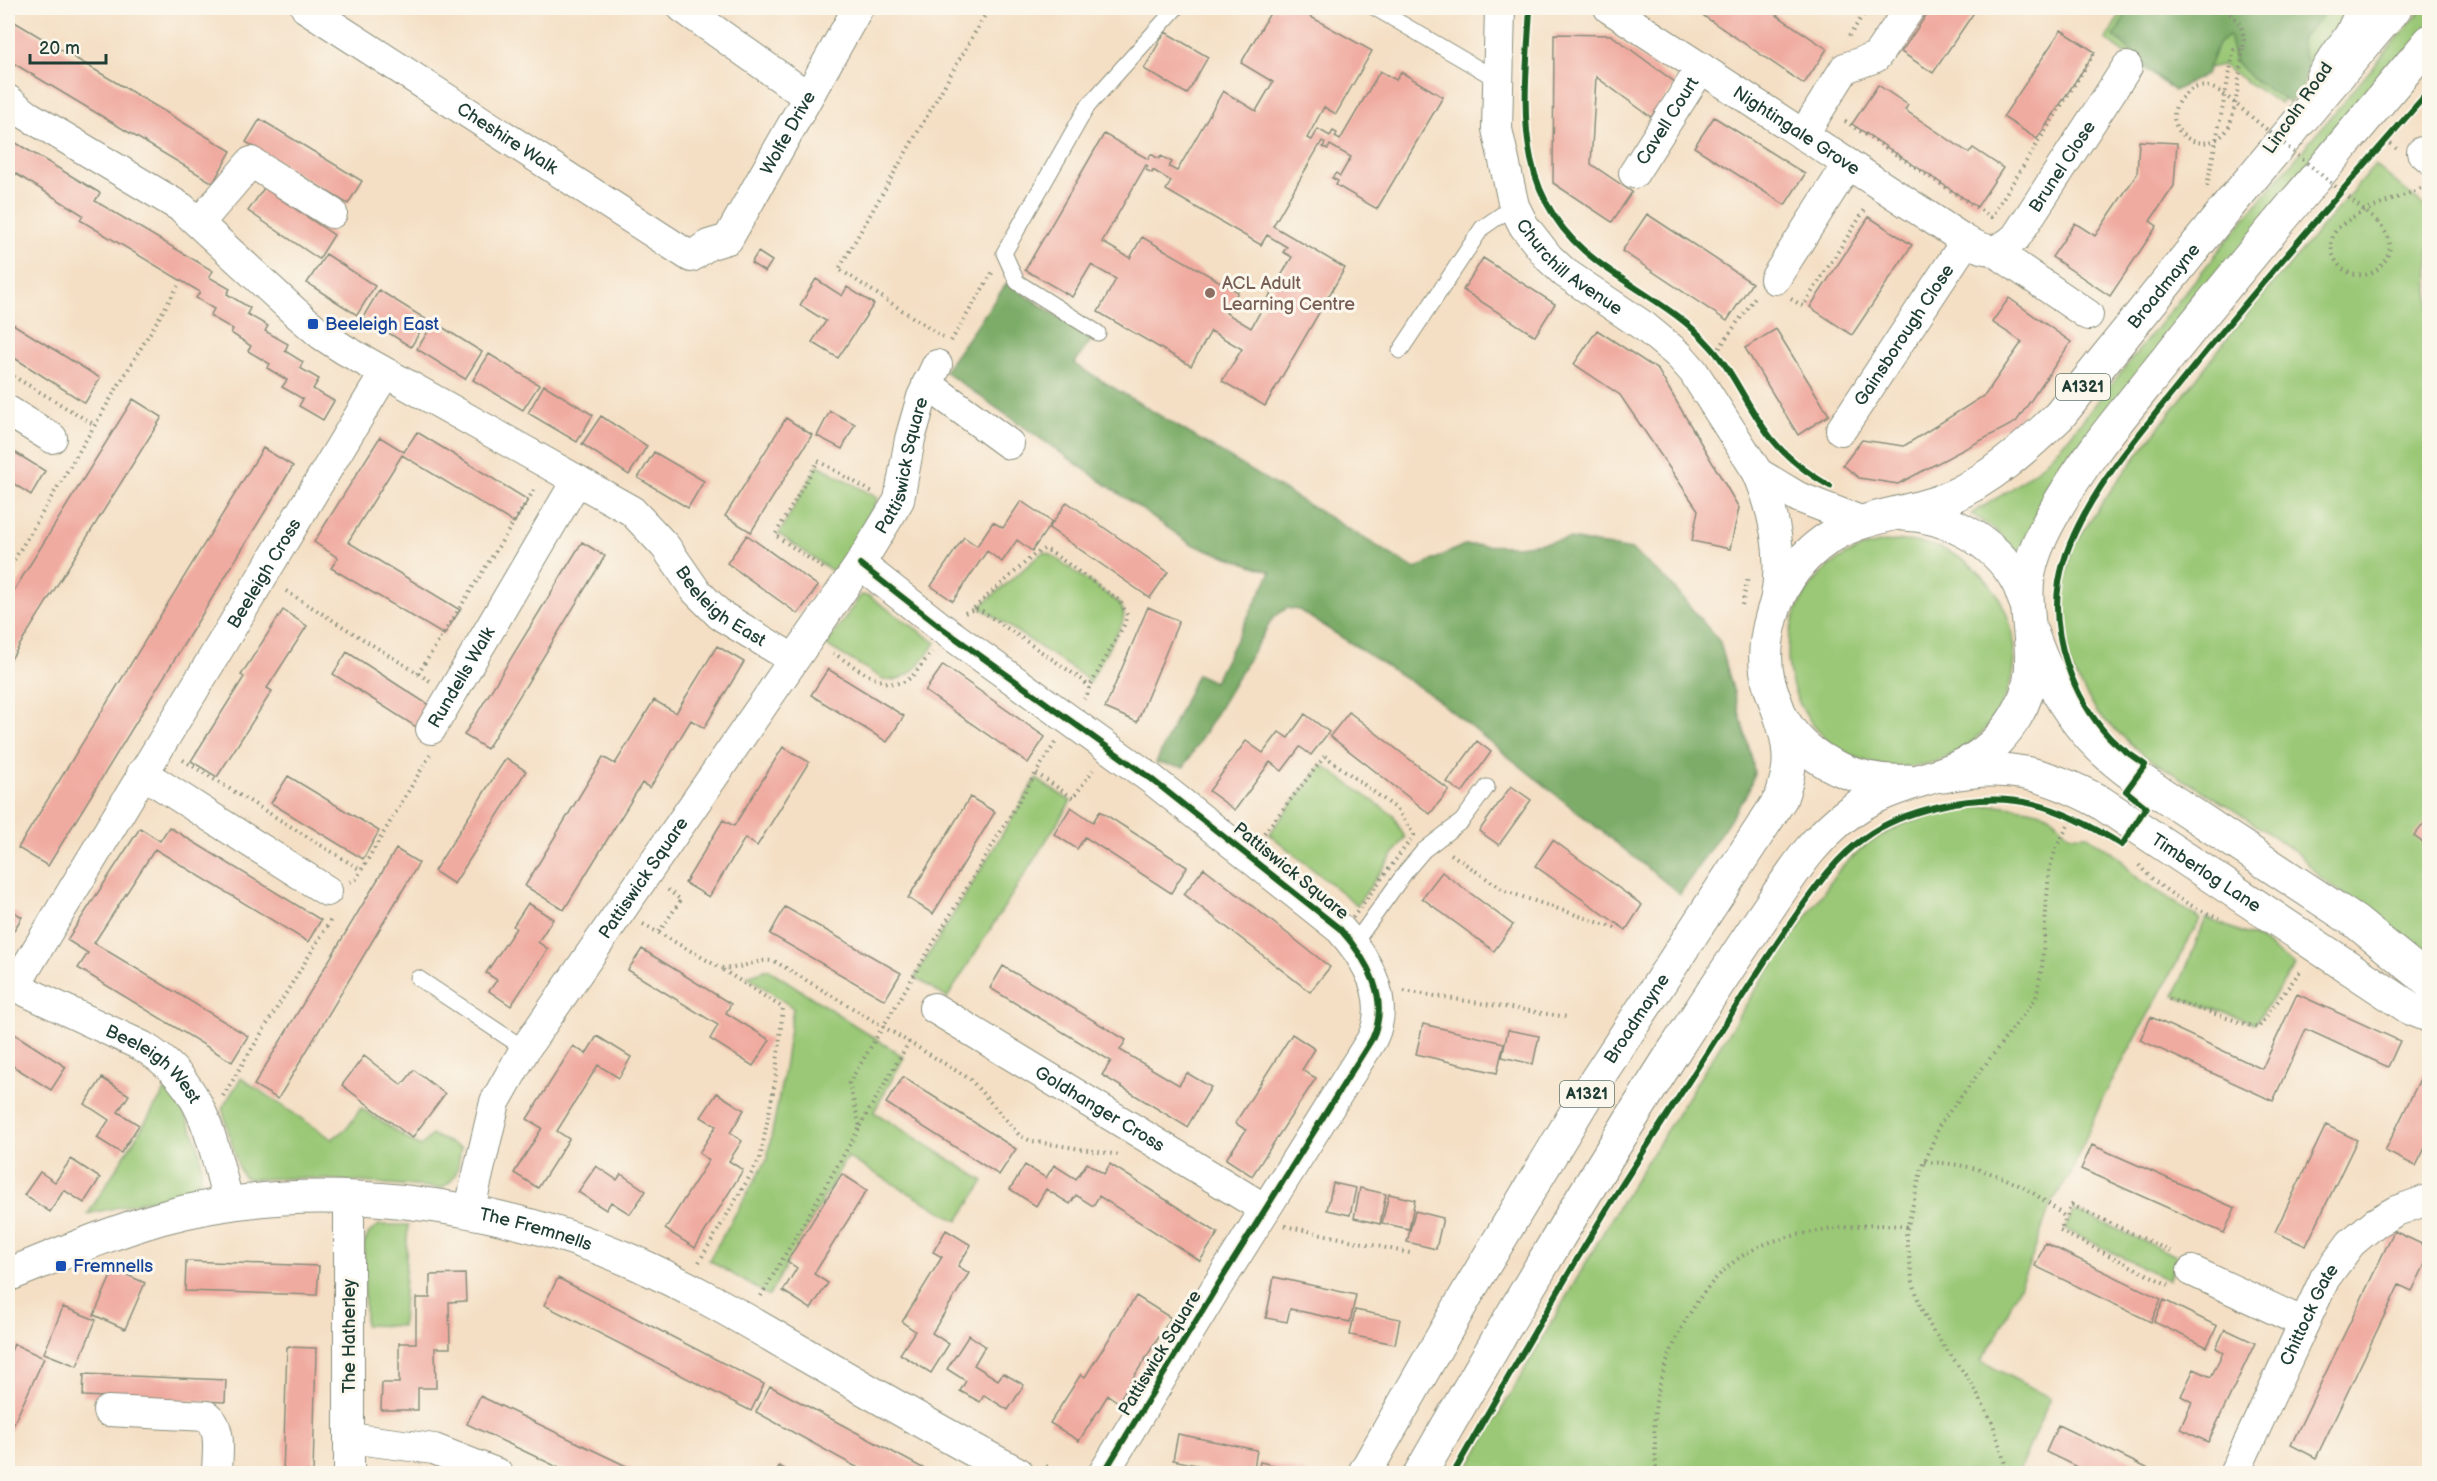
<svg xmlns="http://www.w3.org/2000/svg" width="2437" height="1481" font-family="'Balsamiq Sans',sans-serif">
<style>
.green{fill:#9ac876;stroke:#5c8255;stroke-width:1.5}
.forest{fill:#7bac67;stroke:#4d744e;stroke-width:1.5}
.building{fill:#f0aba0;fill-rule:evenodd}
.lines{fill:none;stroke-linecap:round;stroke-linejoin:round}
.lane-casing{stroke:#8a8e7c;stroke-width:17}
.street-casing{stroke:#8a8e7c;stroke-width:32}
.secondary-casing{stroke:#8a8e7c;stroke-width:35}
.primary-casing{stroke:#8a8e7c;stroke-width:35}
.path{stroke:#8a8e7c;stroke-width:4;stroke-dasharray:1.5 4.5;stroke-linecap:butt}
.lane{stroke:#fff;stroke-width:15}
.street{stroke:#fff;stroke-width:30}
.secondary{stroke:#fff;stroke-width:33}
.primary{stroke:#fff;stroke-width:33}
.path-bridge{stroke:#8a8e7c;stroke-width:4;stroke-dasharray:1.5 4.5;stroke-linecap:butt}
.cycleway-casing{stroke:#fbf7ec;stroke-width:10}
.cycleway{stroke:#1b5e20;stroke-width:6}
.education-dot{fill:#8d6e63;stroke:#fbf7ec;stroke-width:2}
.transit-dot{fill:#1a4fb4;stroke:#fbf7ec;stroke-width:2}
.labels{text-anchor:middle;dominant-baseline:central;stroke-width:6;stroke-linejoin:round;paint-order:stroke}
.shield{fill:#fbf7ec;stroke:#61756b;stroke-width:1.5}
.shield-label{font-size:16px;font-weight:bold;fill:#1f3d34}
.street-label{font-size:18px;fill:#1f3d34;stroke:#fbf7ec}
.education-label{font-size:18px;fill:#785e54;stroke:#fbf7ec;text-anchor:start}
.transit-label{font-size:18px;fill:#164399;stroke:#fbf7ec;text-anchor:start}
</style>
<rect width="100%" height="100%" fill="#fbf7ec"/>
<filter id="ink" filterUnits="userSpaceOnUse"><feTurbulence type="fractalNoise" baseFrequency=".0167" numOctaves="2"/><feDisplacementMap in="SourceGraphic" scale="12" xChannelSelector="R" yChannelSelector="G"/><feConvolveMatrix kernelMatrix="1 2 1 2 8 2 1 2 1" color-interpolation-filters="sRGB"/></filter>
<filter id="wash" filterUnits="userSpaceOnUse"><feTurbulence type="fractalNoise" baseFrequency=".008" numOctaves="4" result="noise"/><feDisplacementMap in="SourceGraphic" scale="24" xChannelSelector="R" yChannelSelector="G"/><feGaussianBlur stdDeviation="1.35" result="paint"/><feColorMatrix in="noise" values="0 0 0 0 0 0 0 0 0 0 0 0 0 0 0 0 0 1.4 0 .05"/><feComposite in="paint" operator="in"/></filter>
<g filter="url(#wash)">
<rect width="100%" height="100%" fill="#f4dfc4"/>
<path class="green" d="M2124 8H2351L2308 71 2280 104 2222 65 2203 69 2174 91 2106 39Z
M2423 8H2429V30L2018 553 1997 531 1971 514 2010 490 2042 465 2069 437 2241 223Z
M2375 165 2429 210V959L2410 939 2320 878 2299 854 2226 805 2143 755 2097 713 2069 664 2061 599 2072 548 2113 487 2236 327Z
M818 465 878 498 858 541 835 573 779 534Z
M1788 654a113 113 0 1 1 226 0a113 113 0 1 1-226 0Z
M1043 552 1050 554 1119 603 1124 614 1122 624 1089 683 1086 678 980 607Z
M861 595 869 596 936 643C922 660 910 683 885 680L826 645Z
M1322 765 1393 815 1405 838 1357 905 1269 834Z
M1036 779 1071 801 947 998 915 977Z
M1997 805C2012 807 2038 808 2050 816 2066 825 2059 838 2086 835L2120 858 2133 875 2200 919 2102 1100 2069 1177 2051 1204 2031 1260 1997 1336 1981 1361 2050 1398 2018 1473H1465L1618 1207 1761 981 1841 867 1870 842 1901 825 1941 813 1973 807Z
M2206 918 2261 940 2295 966 2255 1023 2175 996Z
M768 969 904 1057 874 1112 984 1181 958 1221 847 1157 769 1296 709 1260 767 1159 782 1081 793 1008 747 976Z
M241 1078 332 1139 348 1127 361 1108 420 1147 432 1135 461 1148C457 1166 460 1179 441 1188L307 1178 251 1179 244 1177 239 1169 222 1108Z
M166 1089C186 1112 214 1160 195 1190L88 1214Z
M2074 1210 2179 1257 2168 1280 2065 1229Z
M379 1225H408L402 1326 365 1325 364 1244 369 1233Z"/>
<path class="forest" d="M2130 8H2329L2300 40 2307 63 2303 89 2289 103 2251 78 2235 61 2229 35 2218 44 2206 74 2174 91 2114 36Z
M1007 283 1092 339 1074 364 1415 569 1464 545 1518 546 1570 539 1632 550 1670 583 1720 642 1752 759 1754 773 1748 792 1680 894 1430 694 1299 610 1287 608 1273 618 1184 767 1156 763 1197 674 1214 682 1271 572 1191 544 944 371Z"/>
<g id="blocks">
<path class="building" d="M1273 8H1295L1372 51 1336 114 1324 107 1307 138 1312 140 1318 129 1330 136 1333 131 1337 133 1335 137 1340 140 1380 71 1396 80 1401 72 1443 97 1377 209 1336 185 1338 181 1332 178 1336 173 1340 176 1351 157 1330 145 1328 149 1323 147 1325 143 1322 141 1273 226 1345 268 1265 406 1222 381 1242 349 1211 331 1191 366 1098 312 1116 279 1091 265 1072 297 1025 270 1104 134 1148 159 1151 154 1159 159 1161 156 1172 162 1169 167 1177 171 1223 91 1256 111 1273 82 1241 63ZM1146 165 1148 166 1146 170 1152 173 1153 170 1171 181 1166 190 1261 245 1267 235 1287 247 1283 252 1292 257 1251 328 1226 313 1238 292 1142 237 1130 258 1102 242Z
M1692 8H1766L1827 49 1804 84Z
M1931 8H1977L1933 73 1901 52Z
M8 18 231 151 213 183 8 60Z
M2061 30 2095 52 2037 139 2003 117Z
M1165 32 1208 57 1187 94 1144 69Z
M1554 34 1611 35 1676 83 1651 117 1596 77 1591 164 1632 192 1612 222 1553 183Z
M1878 85 1908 105 1905 110 1969 153 1973 148 2003 168 1977 207 1852 124Z
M1714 117 1805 174 1785 205 1694 147Z
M260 119 362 181 348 204 246 142Z
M11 140 100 193 95 201 213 271 209 277 230 289 227 294 250 308 247 314 268 326 265 331 288 344 285 351 303 362 300 368 319 379 313 389 334 401 323 420 299 406 303 399 282 387 287 380 267 368 270 364 248 351 251 346 231 333 233 329 210 316 214 309 196 298 200 292 80 220 83 215 8 169V146Z
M2139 141 2177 143 2174 186 2150 221 2157 226 2110 296 2052 257 2075 223 2095 236 2137 174Z
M264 188 334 235 319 259 248 211Z
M1647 214 1752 283 1727 321 1622 251Z
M1869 217 1912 245 1852 335 1810 307Z
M758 252 772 261 765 272 751 263Z
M326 254 375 286 357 315 307 283Z
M1483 258 1555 304 1535 336 1463 290Z
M816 279 842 296 847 287 874 304 838 358 812 342 826 321 800 305Z
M379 290 427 320 411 347 363 317Z
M2009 298 2071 342 2016 422 1898 484 1859 478 1843 465 1862 440 1904 446 1985 395 2022 342 1992 322Z
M8 321 100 378 85 403 8 354Z
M434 322 482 352 465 379 417 349Z
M1776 329 1829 415 1798 435 1745 348Z
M1597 330 1658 370 1739 508 1730 549 1692 541 1698 510 1620 395 1574 364Z
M489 354 539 385 523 410 473 380Z
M544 385 593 415 577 442 528 413Z
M133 399 162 417 8 664V600Z
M830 411 855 424 842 449 817 436Z
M601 416 647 446 629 475 582 444Z
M786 418 812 435 751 532 725 516Z
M417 432 528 500 514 523 402 455 348 542 460 610 444 635 331 568 338 558 314 542 380 437 404 452Z
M8 448 45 471 31 495 8 480Z
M263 448 293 466 48 866 18 848Z
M654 452 704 481 688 508 638 478Z
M1021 501 1052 522 1032 551 1017 540 1002 562 987 551 953 601 931 586 964 537 977 546 993 522 1003 528Z
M1067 502 1168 572 1150 598 1049 528Z
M747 535 818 586 798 614 727 563Z
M582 542 605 556 487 749 464 735Z
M1148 607 1179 621 1137 722 1105 708Z
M283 610 307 626 267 688 272 691 217 777 191 761 244 677 241 675Z
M717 646 744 662 704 728 691 720 650 788 642 783 564 910 525 886 603 757 615 764 654 700 676 713Z
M347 652 438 711 424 732 333 674Z
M943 665 1045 737 1028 763 925 691Z
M828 669 904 716 887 742 811 695Z
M1349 712 1449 790 1430 814 1330 736Z
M1305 714 1329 732 1311 755 1300 747 1282 771 1270 762 1235 810 1209 791 1246 741 1263 753 1279 732 1288 738Z
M1477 741 1491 752 1462 793 1447 782Z
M783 747 809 762 757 846 745 838 709 897 685 883 723 820 734 826Z
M506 758 526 771 454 884 434 871Z
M288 776 379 831 363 859 271 803Z
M1511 786 1531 800 1499 845 1479 831Z
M970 797 995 812 933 914 908 898Z
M1071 807 1093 822 1100 811 1187 867 1171 893 1085 837 1077 849 1054 834Z
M2430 816V848L2414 836Z
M169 827 321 920 308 942 155 849 94 943 248 1036 232 1062 78 968 88 953 67 940 140 828 160 841Z
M1553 840 1642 905 1626 930 1535 866Z
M396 849 419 863 278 1099 254 1085Z
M1204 868 1330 967 1310 992 1184 894Z
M1442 872 1513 925 1494 951 1422 898Z
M528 903 553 919 538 942 548 949 511 1006 489 991 497 980 486 973 516 928 513 926Z
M785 907 901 973 885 1000 770 934Z
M8 908 22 917 8 940Z
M642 949 731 1004 726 1013 770 1040 753 1066 710 1039 718 1025 628 970Z
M1003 966 1126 1040 1120 1050 1179 1085 1187 1073 1211 1087 1187 1127 1102 1075 1111 1061 990 988Z
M2297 994 2400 1041 2388 1067 2306 1029 2273 1101 2140 1040 2151 1017 2262 1069Z
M1423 1024 1504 1043 1497 1073 1416 1054Z
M8 1030 66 1067 51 1090 8 1063Z
M1508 1030 1539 1036 1533 1064 1502 1057Z
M1292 1034 1315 1049 1302 1070 1316 1078 1252 1176 1226 1159 1246 1130 1235 1123Z
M597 1036 631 1057 619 1078 598 1065 557 1131 569 1139 538 1188 514 1173 542 1128 527 1119 573 1046 586 1054Z
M364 1056 402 1085 414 1070 445 1094 412 1138 342 1085Z
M2423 1073 2430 1076V1138L2416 1166 2385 1151Z
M903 1077 1016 1149 999 1175 886 1103Z
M102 1078 129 1095 118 1112 139 1125 121 1153 97 1138 109 1120 85 1104Z
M717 1093 744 1110 730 1133 742 1141 729 1161 743 1170 695 1248 665 1229 709 1160 699 1153 716 1126 701 1117Z
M2326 1125 2357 1140 2306 1246 2275 1232Z
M2092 1145 2235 1208 2224 1233 2081 1169Z
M71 1159 100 1178 84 1203 64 1190 50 1212 24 1195 40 1172 55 1182Z
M1087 1163 1104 1174 1110 1164 1218 1233 1200 1261 1099 1196 1093 1206 1076 1195 1070 1204 1046 1189 1036 1206 1010 1189 1025 1165 1046 1178 1054 1165 1076 1179Z
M596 1166 617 1180 621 1174 646 1191 630 1214 611 1202 606 1210 578 1192Z
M842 1174 867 1190 814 1274 828 1283 811 1309 783 1291 797 1268 787 1261Z
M1333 1183 1356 1188 1350 1215 1327 1210Z
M1360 1188 1386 1194 1380 1224 1354 1218Z
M1389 1194 1415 1200 1409 1229 1382 1223Z
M1415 1211 1443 1218 1436 1249 1407 1242Z
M946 1230 971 1245 958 1266 969 1273 932 1333 949 1344 931 1373 900 1354 915 1331 902 1322 942 1257 933 1252Z
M2394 1231 2430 1248V1254L2412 1291 2399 1285 2316 1458 2291 1445Z
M2045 1243 2161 1299 2151 1322 2035 1266Z
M186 1261 319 1266 317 1295 185 1291Z
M114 1269 145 1283 125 1329 94 1315Z
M465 1274 466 1301 449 1302 450 1348H435L436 1388H418V1410H381L382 1383H399V1343H416V1298H430V1275Z
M1274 1277 1356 1295 1350 1322 1290 1309 1287 1322 1266 1318Z
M558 1278 764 1384 751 1411 544 1305Z
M1136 1296 1171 1318 1118 1402 1108 1395 1079 1441 1050 1423 1081 1374 1085 1377Z
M2164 1300 2217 1326 2207 1347 2154 1322Z
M63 1307 96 1320 77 1366 44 1353Z
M1355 1310 1400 1319 1395 1344 1350 1335Z
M2225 1329 2255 1343 2208 1442 2180 1429 2192 1402 2181 1396 2194 1369 2211 1377 2223 1352 2216 1348Z
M969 1335 985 1346 974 1365 998 1380 1003 1373 1024 1385 1008 1410 984 1395 980 1402 960 1391 966 1381 947 1369Z
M14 1344 44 1358 8 1436V1358Z
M287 1347 316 1348 313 1474H283Z
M84 1374 226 1380 225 1402 83 1396Z
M770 1386 930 1472V1474H869L756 1412Z
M480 1396 643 1474H572L467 1424Z
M2058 1425 2159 1474H2091L2046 1452Z
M1178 1434 1257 1450 1253 1474H1238L1173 1460Z
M1260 1462 1306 1472 1305 1474H1257Z
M779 1466 794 1474H776Z"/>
</g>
</g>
<g filter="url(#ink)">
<use href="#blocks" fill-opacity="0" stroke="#8a8e7c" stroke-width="1.5"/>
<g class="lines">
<g class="lane-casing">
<path id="lane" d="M1375 8 1498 80
M1098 333 1017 282 1004 253 1087 107 1176 8
M1400 351 1482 228 1514 206
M1354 944 1407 870 1424 850 1462 821 1487 787
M418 978 525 1049"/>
</g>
<g class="street-casing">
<g id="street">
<path id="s1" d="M306 8 691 257 708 245 728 239 858 8"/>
<path d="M683 8 807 96"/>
<path id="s2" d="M1500 8 1497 129 1514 206 1524 226 1549 258 1565 273 1645 327 1679 355 1693 371 1758 473C1775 514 1784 558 1775 602"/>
<path id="s3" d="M1609 8 1966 241C1988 252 1996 255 2016 237L2127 67"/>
<path d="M2321 76 2350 34 2362 8"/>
<path id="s4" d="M8 100 27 115 182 208 295 312 322 335 345 350 632 511 665 546 696 591 720 615 793 659"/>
<path d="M1803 135 1845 68 1876 57 1910 8"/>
<path d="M2422 152 2430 159"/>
<path id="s5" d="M1634 173 1701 68"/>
<path d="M200 222 251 162 332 213"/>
<path d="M1993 250 2088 315"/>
<path d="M1775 279 1848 164"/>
<path d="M927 384 1009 444"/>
<path d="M8 411 52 438"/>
<path id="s6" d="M1841 430 1966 241"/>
<path d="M1758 473 1798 497 1863 522"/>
<path d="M860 564 943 629 1150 778 1340 929C1367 959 1391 1000 1372 1039L1216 1288 1103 1474"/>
<path id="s7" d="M431 729 577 480"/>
<path d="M142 773 327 891"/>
<path id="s8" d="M8 983 142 1046C205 1083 211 1139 229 1205"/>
<path id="s9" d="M15 986 385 373"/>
<path id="s10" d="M934 1008 1265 1209"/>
<path d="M349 1198V1474"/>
<path id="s11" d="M469 1212 495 1102 525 1049 860 564 899 500 910 439 922 397 937 365"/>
<path d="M2192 1271 2304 1323"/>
<path d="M108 1411 207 1416C223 1428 217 1455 217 1474"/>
<path d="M349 1438 434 1449 498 1474"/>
<path id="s12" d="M2234 1474 2325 1278 2351 1243 2375 1223 2396 1211 2430 1199"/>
</g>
</g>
<g class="secondary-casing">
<g id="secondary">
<path d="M2032 634C2053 694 2083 740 2136 777L2356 922 2430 982"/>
<path id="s13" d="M1944 776C2005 762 2046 773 2100 802L2410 1008 2430 1016"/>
<path id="s14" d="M8 1275C58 1255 109 1233 161 1218 311 1176 495 1201 636 1263 694 1289 749 1322 804 1354 875 1395 946 1436 1018 1474"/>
</g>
</g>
<g class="primary-casing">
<g id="primary">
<path d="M1903 514C1946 515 1994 541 2016 579 2021 587 2023 597 2027 605"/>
<path d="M1783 720C1808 763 1860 784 1908 781"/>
<path id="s15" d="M1364 1474 1468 1292 1589 1091 1781 798C1785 786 1789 774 1789 762 1790 734 1777 709 1769 683 1763 662 1766 637 1772 616 1784 571 1818 536 1863 522 1890 513 1919 510 1946 499 1990 480 2024 449 2059 416L2229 205 2395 8"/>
<path d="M1420 1474C1501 1332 1584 1192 1672 1054 1700 1011 1728 968 1757 925 1774 900 1790 875 1809 851 1826 831 1847 811 1871 799 1929 770 1976 780 2016 716 2043 671 2027 638 2027 592 2027 565 2039 539 2052 516 2084 457 2129 407 2170 355 2254 249 2343 146 2430 41"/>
</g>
</g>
<path class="path" d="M1849 36 1868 8
M1845 121 1991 217 2095 52
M2386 140 2397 149
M2207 186 2234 50 2243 49C2245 26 2240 22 2223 8
M2378 222C2381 227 2386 232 2388 237 2395 253 2380 273 2364 275 2340 278 2324 251 2335 232 2346 213 2403 198 2425 186
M1791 299 1803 306 1866 208
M943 337 839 269 989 8
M951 341 992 273
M1716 353 1755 297
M8 373 95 425
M823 568 775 535 818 461 874 493
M8 570 178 286
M286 591 430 681
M1742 605 1748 577
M974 608 1034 555 1044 549 1051 552 1120 601 1127 615 1124 625 1089 688
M965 613 974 609 982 611 1084 681 1089 688 1087 695 1084 699
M833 653C852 664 889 696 910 678 918 671 925 660 932 652
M418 674 536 487
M1055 743 1036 773 1073 798 1093 770
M1325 756 1397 809 1414 835 1351 920 1257 842Z
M183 760 361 870
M1451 854 1505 891 1618 929
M2139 865C2159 889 2190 907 2219 918
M350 882 356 879 430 755
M643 924 719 967C739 973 757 956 776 962L970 1079 1020 1136 1031 1141 1119 1155
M659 932 681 900 667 889
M1404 991 1567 1017
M2169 999 2258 1028 2301 970
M223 1096 332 918
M860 1126 909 1042
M1925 1162C1979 1163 2026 1182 2066 1218
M1285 1226 1414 1254
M699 1262 760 1159 775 1082 783 1008 723 970
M2169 1285 2060 1231 2072 1205 2174 1253
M761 1296 860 1127 849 1083 1036 773
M1046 1466 1059 1474
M1656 1474C1656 1448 1652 1422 1657 1396 1670 1337 1708 1264 1768 1243 1787 1236 1807 1233 1826 1230 1854 1226 1880 1223 1908 1227
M2008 1474 1993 1424 1972 1384 1933 1331 1920 1306 1912 1278 1906 1233 1921 1171 1940 1124 2036 998 2042 966 2049 870 2057 846 2071 820"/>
<use href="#lane" class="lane"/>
<use href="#street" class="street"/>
<use href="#secondary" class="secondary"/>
<use href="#primary" class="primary"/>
<path class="path-bridge" d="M2243 49C2240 67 2236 117 2227 130 2201 164 2149 122 2188 92 2200 82 2214 87 2225 95L2378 222"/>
<g class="cycleway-casing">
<path id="cycleway" d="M1530 8C1525 105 1509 196 1598 262 1635 290 1679 311 1710 346 1735 373 1748 409 1771 438 1787 458 1807 473 1830 486
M860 564 943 629 1150 778 1340 929C1367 959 1391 1000 1372 1039L1216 1288 1103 1474
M1453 1474C1505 1383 1556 1293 1610 1204 1645 1148 1682 1093 1717 1037 1743 995 1770 952 1799 911 1818 884 1837 857 1864 838 1887 821 1914 812 1940 806 2014 789 2060 806 2122 845L2146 807 2126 791 2145 765C2133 756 2119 748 2109 737 2073 698 2050 635 2059 582 2070 511 2141 432 2186 376 2264 279 2347 185 2430 90"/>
</g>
<use href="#cycleway" class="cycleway"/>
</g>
</g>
<circle class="education-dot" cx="1210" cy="293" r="6"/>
<g class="transit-dot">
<rect x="307" y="318" width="12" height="12" rx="3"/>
<rect x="55" y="1260" width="12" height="12" rx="3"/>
</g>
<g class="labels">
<g class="shield">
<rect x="2056" y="374" width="54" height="26" rx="4.5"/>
<rect x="1560" y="1081" width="54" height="26" rx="4.5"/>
</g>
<g class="shield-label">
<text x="2083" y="387">A1321</text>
<text x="1587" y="1094">A1321</text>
</g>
<g class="street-label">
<text transform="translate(2298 108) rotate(-55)">Lincoln Road</text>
<text stroke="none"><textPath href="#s5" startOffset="62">Cavell Court</textPath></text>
<text stroke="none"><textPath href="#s3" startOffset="224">Nightingale Grove</textPath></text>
<text stroke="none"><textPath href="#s1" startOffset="622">Wolfe Drive</textPath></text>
<text stroke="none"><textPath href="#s1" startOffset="240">Cheshire Walk</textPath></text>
<text stroke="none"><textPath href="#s3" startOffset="566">Brunel Close</textPath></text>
<text stroke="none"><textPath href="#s2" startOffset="284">Churchill Avenue</textPath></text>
<text stroke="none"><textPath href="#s15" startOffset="1512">Broadmayne</textPath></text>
<text stroke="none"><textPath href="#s6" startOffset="114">Gainsborough Close</textPath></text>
<text stroke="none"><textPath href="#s11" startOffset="872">Pattiswick Square</textPath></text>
<text stroke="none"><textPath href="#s9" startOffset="482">Beeleigh Cross</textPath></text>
<text stroke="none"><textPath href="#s4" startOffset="882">Beeleigh East</textPath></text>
<text stroke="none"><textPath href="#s7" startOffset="60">Rundells Walk</textPath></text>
<text transform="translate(1291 871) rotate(39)">Pattiswick Square</text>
<text stroke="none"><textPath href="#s13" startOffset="290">Timberlog Lane</textPath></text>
<text stroke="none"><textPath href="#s11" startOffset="382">Pattiswick Square</textPath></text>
<text stroke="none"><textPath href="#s15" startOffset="531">Broadmayne</textPath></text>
<text stroke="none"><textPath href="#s8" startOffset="168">Beeleigh West</textPath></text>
<text stroke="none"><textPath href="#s10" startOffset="194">Goldhanger Cross</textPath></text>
<text stroke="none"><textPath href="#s14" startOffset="543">The Fremnells</textPath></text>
<text stroke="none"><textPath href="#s12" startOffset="176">Chittock Gate</textPath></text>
<text transform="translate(349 1336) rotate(-90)">The Hatherley</text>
<text transform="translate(1160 1353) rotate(-59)">Pattiswick Square</text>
</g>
<g class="education-label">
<text x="1222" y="283">ACL Adult<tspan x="1222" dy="21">Learning Centre</tspan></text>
</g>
<g class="transit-label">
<text x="325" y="324">Beeleigh East</text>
<text x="73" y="1266">Fremnells</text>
</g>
</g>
<rect width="2437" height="1481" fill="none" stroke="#fbf7ec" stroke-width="30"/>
<path d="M30 54v9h76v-9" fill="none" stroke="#1f3d34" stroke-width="3"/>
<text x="39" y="54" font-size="18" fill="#1f3d34" stroke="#fbf7ec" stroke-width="4.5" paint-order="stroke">20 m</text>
</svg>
